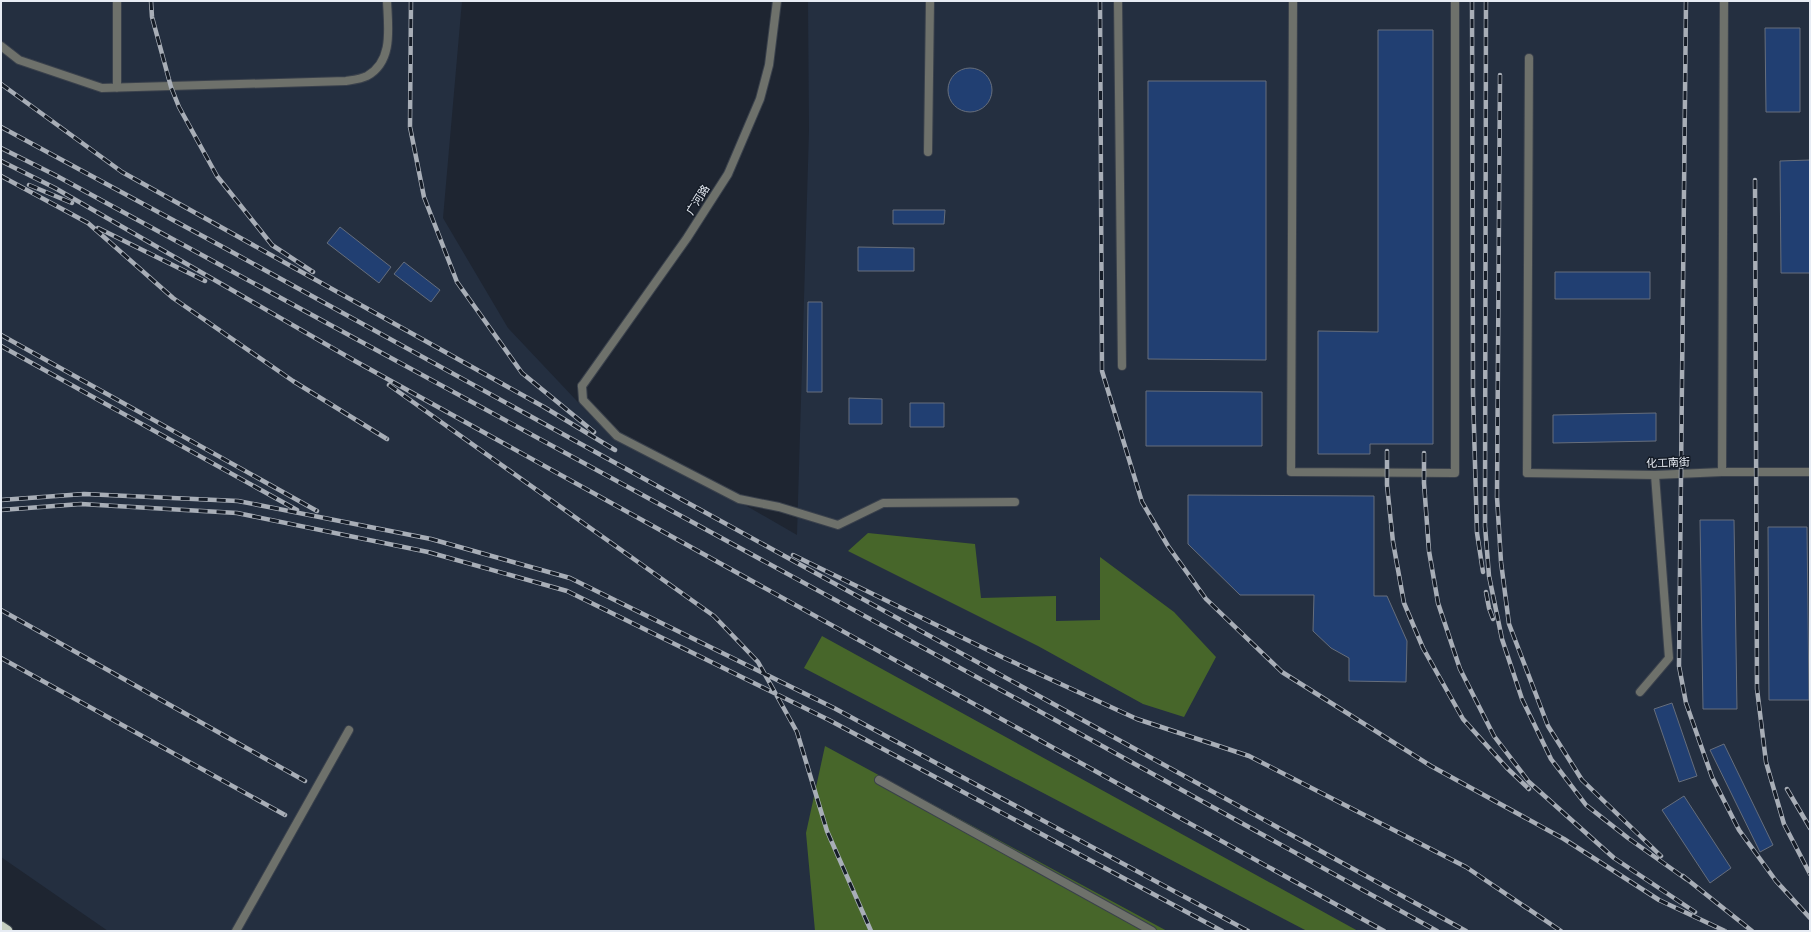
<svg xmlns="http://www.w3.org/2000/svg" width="1811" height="932" font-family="Figtree,'Noto Sans SC',sans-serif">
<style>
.built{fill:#242f40}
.forest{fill:#47662a}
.building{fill:#213f72;stroke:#666e7c}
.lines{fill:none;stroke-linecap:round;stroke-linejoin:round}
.service-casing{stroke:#3a414c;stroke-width:10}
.minor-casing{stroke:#3a414c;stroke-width:10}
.tertiary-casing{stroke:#3a414c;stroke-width:10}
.trunk-casing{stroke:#3a414c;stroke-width:13}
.service{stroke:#6e716b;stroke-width:8}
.minor{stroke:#6e716b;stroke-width:8}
.tertiary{stroke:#6e716b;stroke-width:8}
.trunk{stroke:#c6cebf;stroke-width:11}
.rail-casing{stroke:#a8aeb7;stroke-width:4.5}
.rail{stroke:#151c27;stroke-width:3;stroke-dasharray:9;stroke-linecap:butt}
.labels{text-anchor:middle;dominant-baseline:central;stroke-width:3;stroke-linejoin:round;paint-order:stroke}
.street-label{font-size:11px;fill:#e7ecf4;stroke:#151c27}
</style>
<rect width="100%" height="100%" fill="#1e2531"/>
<path class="built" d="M1 1H462L443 218 508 328 592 417 797 535 809 131 808 1H1810V931H108L1 857Z"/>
<path class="forest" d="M868 533 975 544 981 598 1056 596V621L1100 620V557L1174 612 1216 657 1184 717 1143 704 1038 646 848 551Z
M822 636 1358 931H1307L804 668Z
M825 746 1167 931H815L806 833Z"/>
<path class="building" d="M1765 28H1800V112H1766Z
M1378 30H1433V444H1370V454H1318V331L1378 332Z
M948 90a22 22 0 1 1 44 0a22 22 0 1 1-44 0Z
M1148 81H1266V360L1148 359Z
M1810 160V273H1781L1780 161Z
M893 210H945L944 224H893Z
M340 227 391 267 379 283 327 243Z
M858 247 914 248V271H858Z
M404 262 440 290 431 302 394 274Z
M1555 272H1650V299H1555Z
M808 302H822V392H807Z
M1146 391 1262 392V446H1146Z
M849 398 882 399V424H849Z
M910 403H944V427H910Z
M1656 413V441L1553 443V415Z
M1188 495 1374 496V596H1387L1407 641 1406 682 1349 681V658L1331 648 1313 631 1314 595H1240L1188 544Z
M1700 520H1734L1737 709H1703Z
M1768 527H1807L1809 700H1769Z
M1672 703 1697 776 1679 782 1654 709Z
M1724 744 1773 845 1760 852 1710 750Z
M1684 796 1731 868 1710 883 1662 810Z"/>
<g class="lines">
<g class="service-casing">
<path id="service" d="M1293 1 1291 472 1455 473V1
M1 46 19 60 102 88 346 81C352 80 361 79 367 76 394 61 388 27 387 1
M117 88V1
M928 152 930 1
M1527 473 1529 58
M1640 692 1669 658 1655 475
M879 780 1152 931
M236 931 349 730"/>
</g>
<g class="minor-casing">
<path id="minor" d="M1118 1 1122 366
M582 386 583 400 617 436 739 499 779 507 838 525 883 503 1015 502
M1527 473 1655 475 1722 472 1724 1"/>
</g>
<g class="tertiary-casing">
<path id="tertiary" d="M582 386 687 238 728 174 760 99 769 65 777 1
M1722 472H1810"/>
</g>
<g class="trunk-casing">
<path id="trunk" d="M1 927 7 931"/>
</g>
<use href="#service" class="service"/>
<use href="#minor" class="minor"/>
<use href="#tertiary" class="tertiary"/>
<use href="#trunk" class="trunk"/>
<g class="rail-casing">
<path id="rail" d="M151 1 152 17 171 87 179 107 217 176 272 245 313 272
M411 1 410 127 424 197 457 282 522 373 594 432
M1100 1 1102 371 1142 502 1168 546 1206 599 1282 672 1431 766 1564 839 1659 900 1725 931
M1472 1 1473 394 1477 533 1483 572
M1486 1 1485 526 1489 576 1502 639 1522 699 1551 759 1586 805 1628 838 1686 879
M1686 1 1679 666 1686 703 1712 777 1739 830 1776 881 1810 918
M1500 75 1497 497 1501 562 1509 624 1548 726 1582 780 1661 856
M1 84 122 172 544 407 615 450
M1 127 221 246 1466 931
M1 148 55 175 1019 700 1437 931
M1 161 55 188 355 361 1384 931
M1 176 88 223 173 298 293 381 387 439
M1755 180 1757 689 1766 762 1784 824 1810 874
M29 185 72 203
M98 228 205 281
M1 335 317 511
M1 346 297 510
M389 385 714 616 758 662 797 732 827 831 871 931
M1387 451V485L1393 542 1404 603 1423 648 1463 719 1507 768 1529 789
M1424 453V483L1429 551 1438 603 1460 669 1494 736 1529 782 1614 858 1695 912
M1 500 84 494 238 501 431 539 570 578 834 708 1248 931
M1 510 81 504 237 513 428 552 567 591 829 720 1222 931
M793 555 1002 657 1137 719 1249 756 1466 867 1561 931
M1486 592 1489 608 1493 619
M1 610 305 781
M1 658 285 815
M1787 789 1810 828
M1683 876 1752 931"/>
</g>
<use href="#rail" class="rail"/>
</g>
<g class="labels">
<g class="street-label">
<text transform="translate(698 200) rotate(-58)">广河路</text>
<text transform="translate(1668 463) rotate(-2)">化工南街</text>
</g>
</g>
<rect width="1811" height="932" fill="none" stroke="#e7ecf4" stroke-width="4"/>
</svg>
